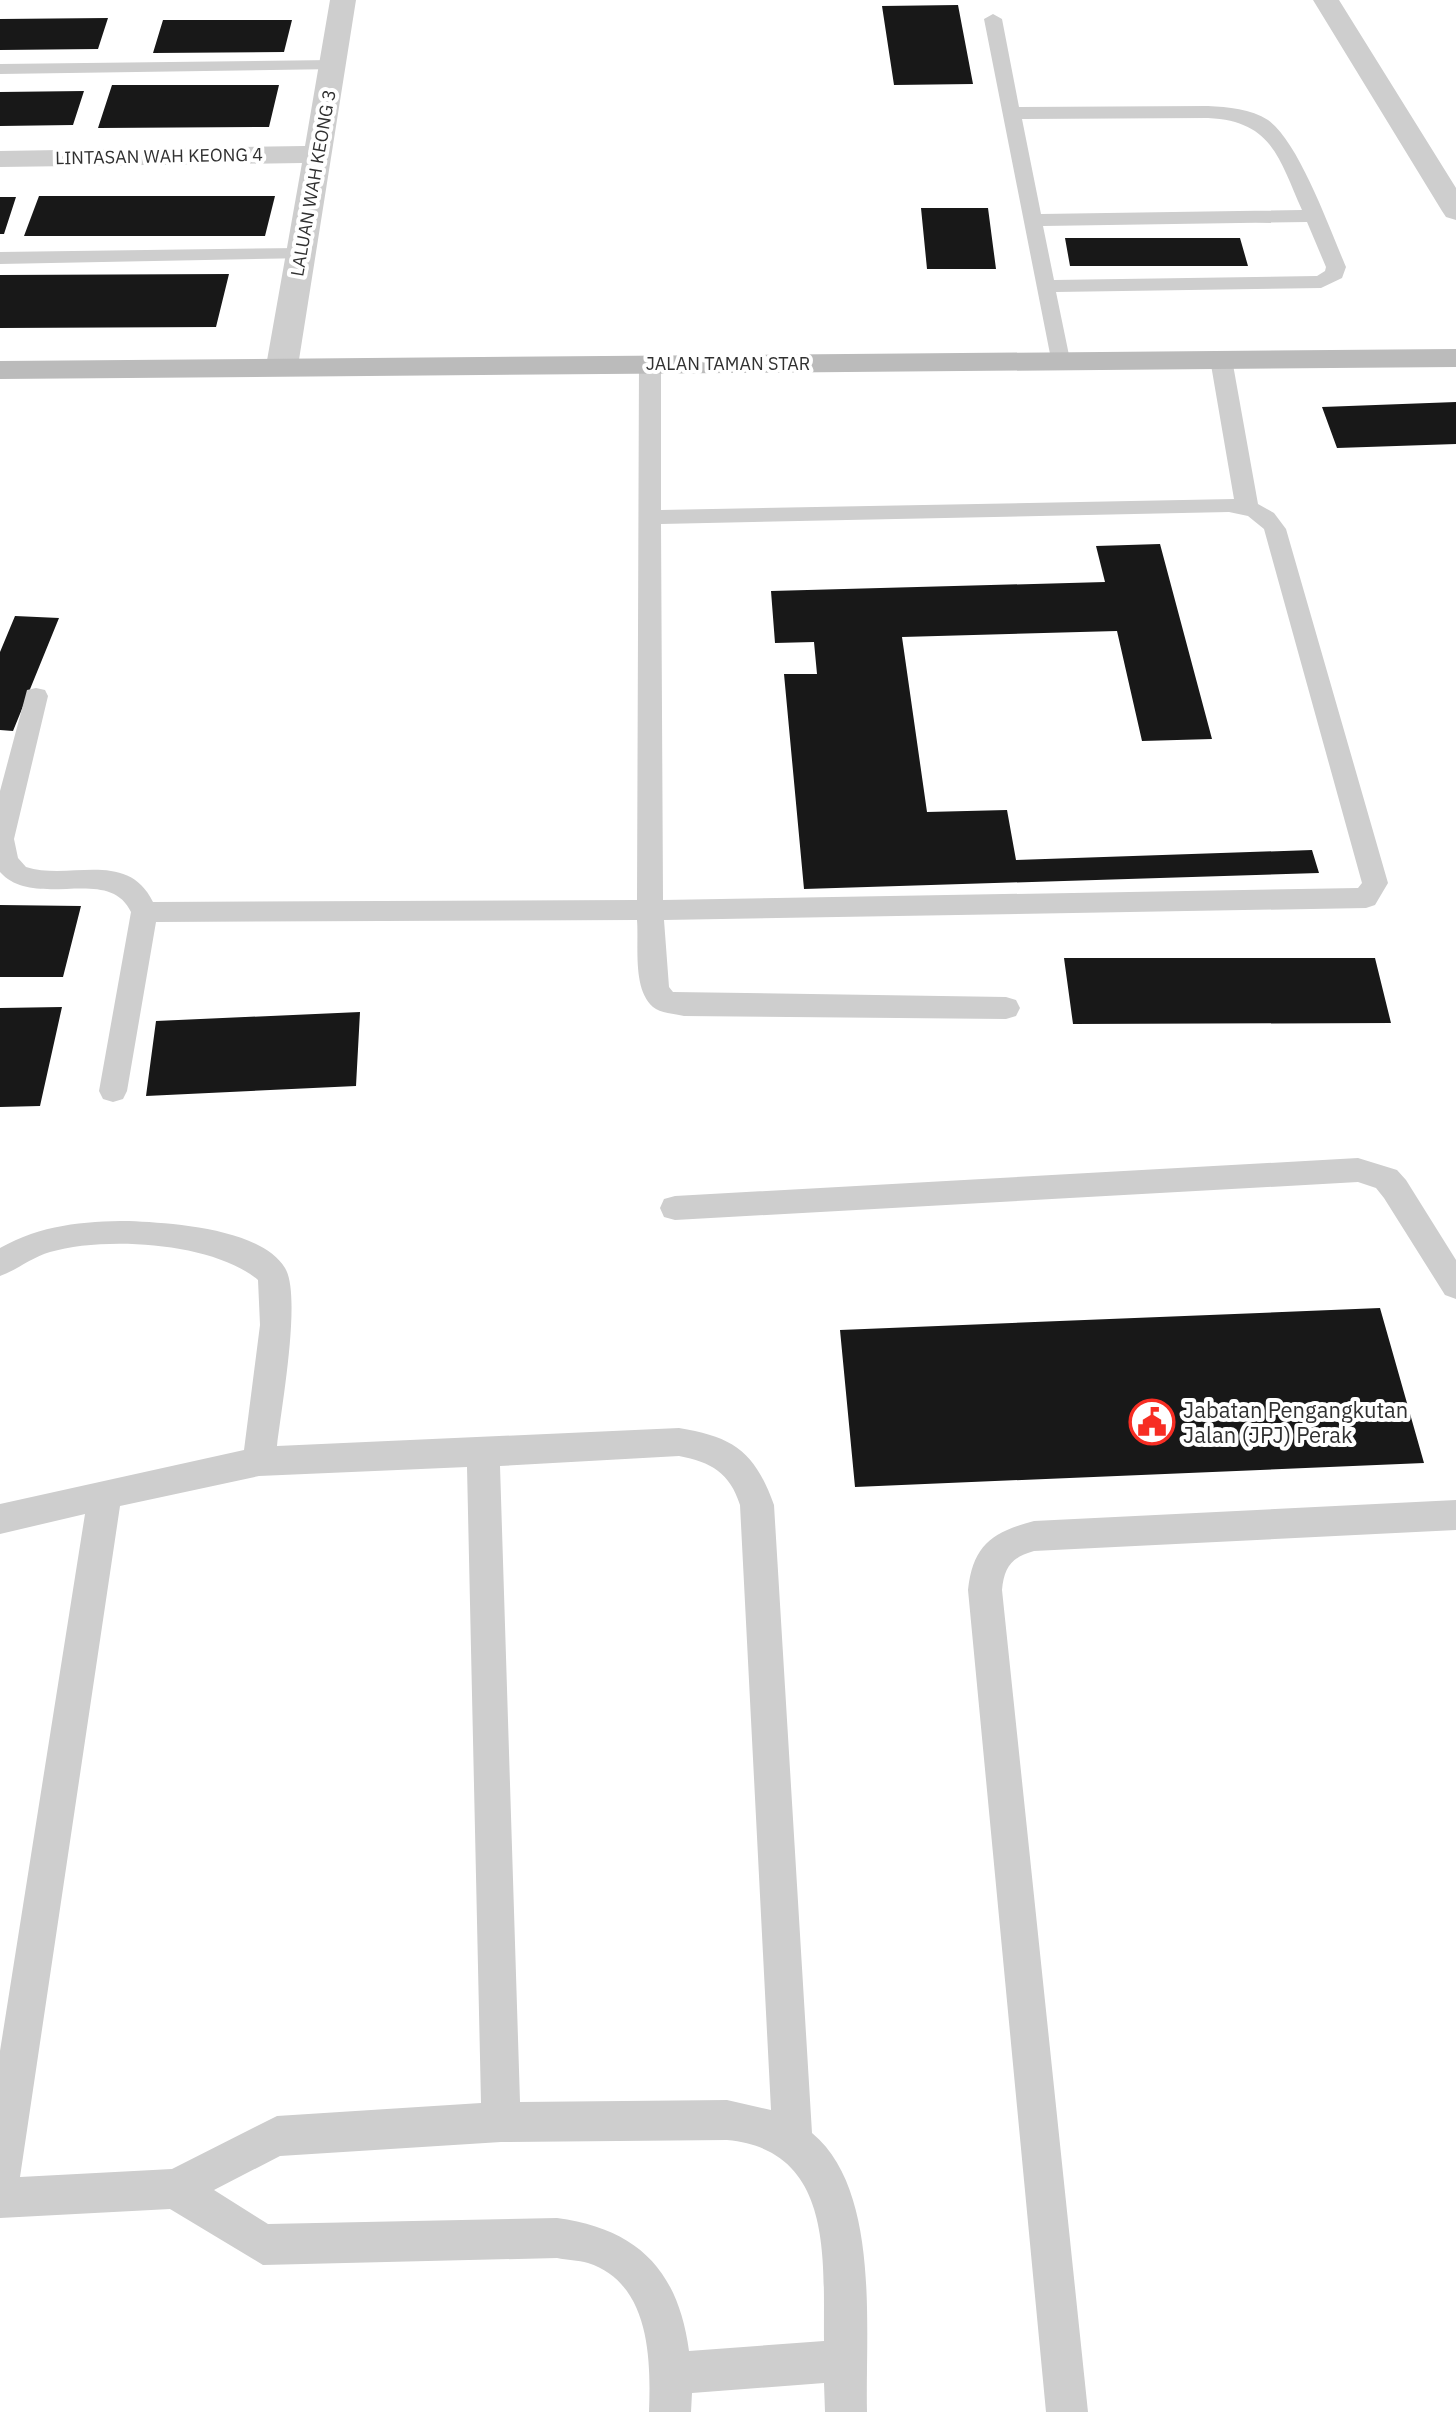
<svg xmlns="http://www.w3.org/2000/svg" width="1456" height="2412" font-family="'IBM Plex Sans',sans-serif">
<style>
.building{fill:#181818}
.lines{fill:none;stroke-linecap:round;stroke-linejoin:round}
.lane{fill:#cecece;fill-rule:evenodd}
.street{fill:#cecece;fill-rule:evenodd}
.secondary{fill:#bbb;fill-rule:evenodd}
.labels{text-anchor:middle;dominant-baseline:central;stroke-width:8;stroke-linejoin:round;paint-order:stroke}
.far-street-label{font-size:18px;fill:#313131;stroke:#fff}
.poi-label{font-size:22px;fill:#313131;stroke:#fff;text-anchor:start}
</style>
<rect width="100%" height="100%" fill="#fff"/>
<path class="building" d="M958 5 973 84 894 85 882 6Z
M108 18 98 49 0 50V19Z
M163 20H292L284 52 153 53Z
M112 85H279L269 127 98 128Z
M84 91 73 125 0 126V92Z
M39 196H275L265 236H24Z
M0 197H16L4 234H0Z
M921 208H988L996 269H927Z
M1065 238H1240L1248 266H1070Z
M229 274 216 327 0 328V275Z
M1456 402V444L1337 448 1322 407Z
M1160 544 1212 739 1142 741 1117 631 902 637 927 812 1007 810 1016 860 1312 850 1319 873 804 889 784 674H817L814 642 775 643 771 591 1105 582 1096 546Z
M15 616 59 618 13 731 0 730V652Z
M0 905 81 906 63 977H0Z
M1064 958H1375L1391 1023 1073 1024Z
M62 1007 40 1106 0 1107V1008Z
M360 1012 356 1086 146 1096 156 1021Z
M1380 1308 1424 1463 855 1487 840 1330Z"/>
<g class="lines">
<path class="lane" d="M993 14 1002 19 1019 107 1208 106C1228 107 1251 109 1268 120 1299 142 1330 230 1346 267L1342 278 1321 288 1056 292 1070 360 1066 364H1052L984 19ZM1208 118C1272 121 1279 158 1302 210L1041 214 1022 119ZM1307 222 1326 267 1325 271 1317 276 1054 280 1043 226Z
M332 60 341 65 338 69 0 74V64Z
M301 248 308 250 311 254 308 258 0 264V252Z
M1221 353 1232 359 1258 504 1274 513 1286 529 1388 883 1375 905 1366 908 664 920 669 987 673 992 1006 997 1016 1000 1020 1008 1016 1016 1006 1019 684 1016C675 1014 660 1013 653 1007 632 989 639 945 637 920L156 922 127 1091 123 1099 113 1102 103 1099 99 1091 131 912C109 864 35 911 0 872V791L27 690 36 688 45 690 48 696 14 839 18 858 26 867C70 881 127 849 153 902L637 900 639 363 643 359H657L661 363V510L1234 499 1210 359ZM1229 512 1248 516 1264 529 1362 883 1358 888 663 900 661 524Z
M1358 1158 1397 1170 1406 1180 1456 1260V1299L1445 1295 1384 1198 1376 1188 1358 1182 675 1220 664 1217 660 1208 664 1199 675 1196Z
M129 1221C171 1223 260 1228 285 1268 302 1295 281 1410 277 1446L679 1428C734 1437 755 1452 774 1505L812 2133C881 2190 865 2331 867 2412H825L824 2383 692 2393 691 2412H649C651 2359 650 2283 588 2263 578 2260 567 2260 557 2258L263 2265 170 2209 0 2218V2051L85 1514 0 1534V1504L244 1450 260 1325 258 1280C213 1242 105 1236 50 1252 32 1257 17 1270 0 1276V1248C41 1225 83 1221 129 1221ZM679 1456C711 1462 730 1473 740 1505L771 2110 727 2100 520 2102 500 1466ZM467 1467 481 2103 277 2116 172 2169 20 2177 120 1506 259 1476ZM727 2140C835 2150 823 2261 824 2341L689 2351C678 2269 637 2229 557 2218L268 2224 214 2190 280 2156 501 2142Z
M1456 1500V1530L1034 1551C1012 1557 1004 1567 1002 1590L1088 2412H1046L968 1590C973 1545 992 1532 1034 1521Z"/>
<path class="street" d="M330 0H356L298 366 293 373 282 375 271 373 266 366 302 163 0 167V151L305 146Z
M1313 0H1339L1456 188V220L1446 217 1442 211Z"/>
<path class="secondary" d="M1456 349V367L0 379V361Z"/>
</g>
<defs>
<g id="civic-ring" transform="scale(2.3)"><circle r="9.5" fill="#fff" stroke="#f72d23" stroke-width="1.5"/><path d="M-.6-6.5H3V-4.5H.6V-3L4-1V1h2V6H-6V1h2V-1L-.6-3ZM-1.2 2.5V6h2.4V2.5Z" fill="#f72d23"/></g>
</defs>
<g fill-rule="evenodd">
<use href="#civic-ring" x="1152" y="1422"/>
</g>
<g class="labels">
<g class="far-street-label">
<text transform="translate(159 156) rotate(-1)">LINTASAN WAH KEONG 4</text>
<text transform="translate(313 183) rotate(-80)">LALUAN WAH KEONG 3</text>
<text x="728" y="363">JALAN TAMAN STAR</text>
</g>
<g class="poi-label">
<text x="1183" y="1409">Jabatan Pengangkutan<tspan x="1183" dy="25">Jalan (JPJ) Perak</tspan></text>
</g>
</g>
</svg>
